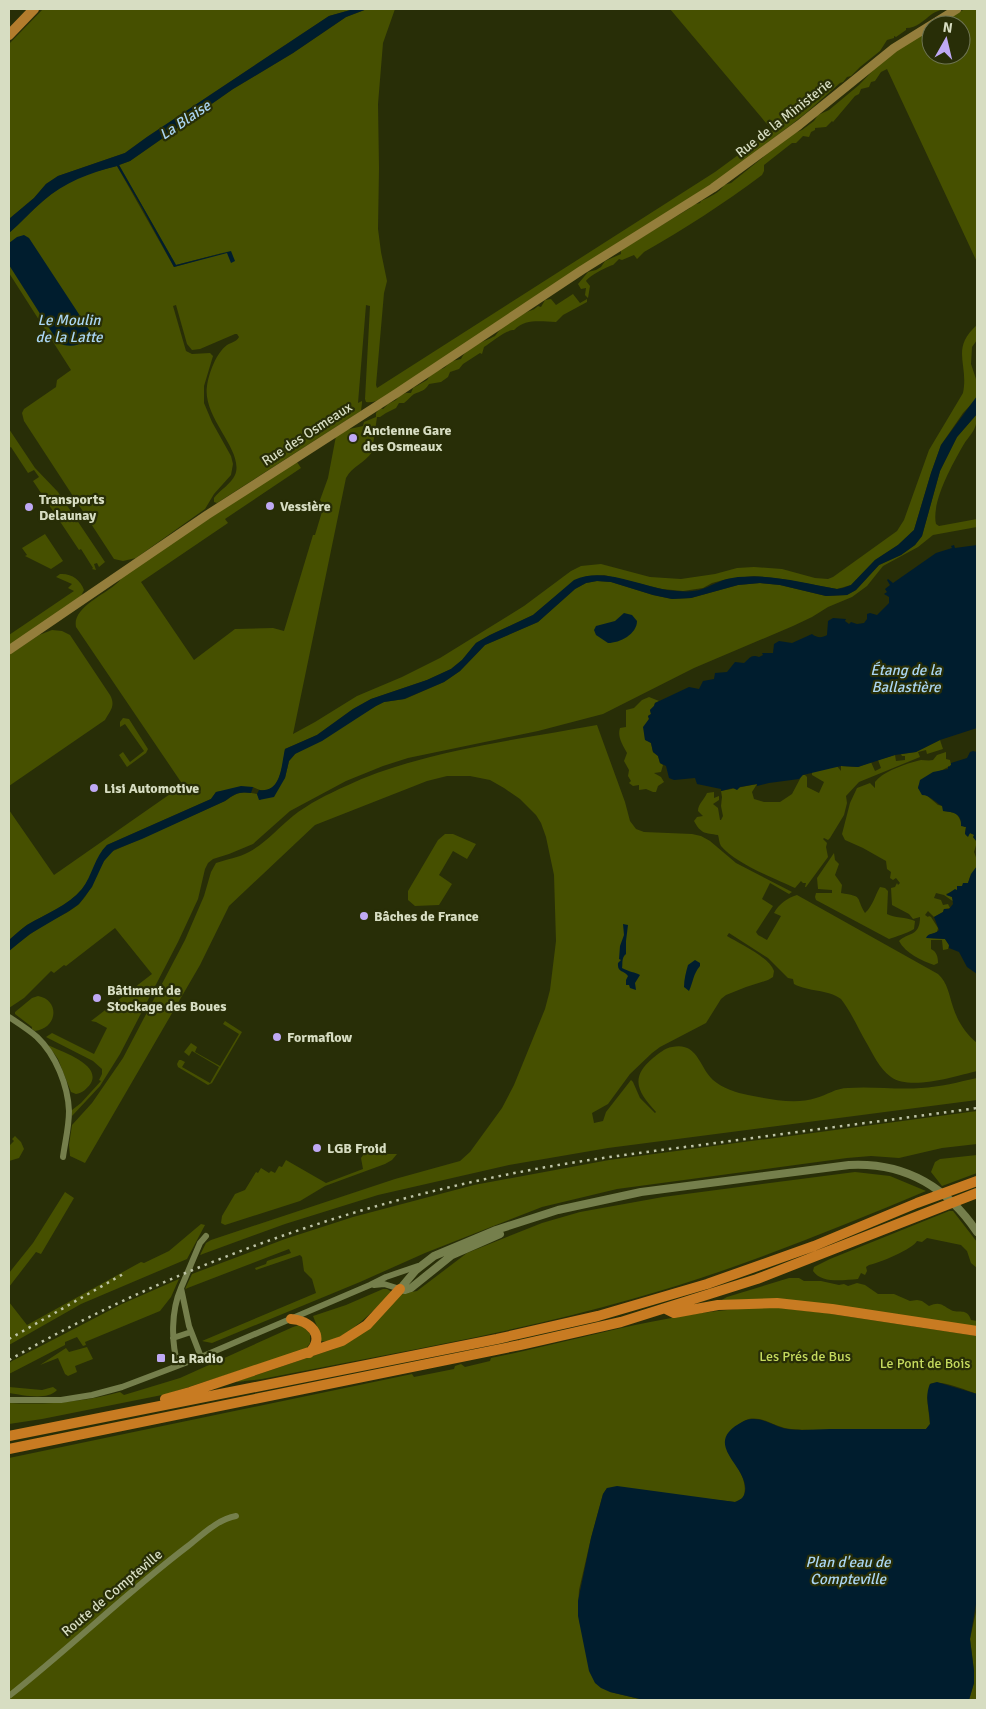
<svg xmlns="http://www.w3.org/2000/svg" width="986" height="1709" font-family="Signika,sans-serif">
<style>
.green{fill:#465000}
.water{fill:#001d2e}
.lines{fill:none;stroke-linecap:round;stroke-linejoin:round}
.minor{stroke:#757f4c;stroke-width:6}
.tertiary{stroke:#757f4c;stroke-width:8}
.secondary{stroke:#947e3c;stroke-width:9}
.primary{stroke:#b37c2d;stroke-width:10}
.trunk{stroke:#c87b22;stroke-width:10}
.rail{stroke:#bec4a7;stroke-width:2.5;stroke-dasharray:2.5 5;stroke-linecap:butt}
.poi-dot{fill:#bfa9f4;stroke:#282e07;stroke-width:2}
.labels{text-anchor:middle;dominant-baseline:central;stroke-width:4.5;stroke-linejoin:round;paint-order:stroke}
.street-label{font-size:14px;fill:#d7ddc2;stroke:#282e07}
.poi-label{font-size:14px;font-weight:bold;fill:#d7ddc2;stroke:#282e07;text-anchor:start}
.park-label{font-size:14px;fill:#c5da5e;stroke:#282e07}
.water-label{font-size:15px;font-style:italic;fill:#aad5f2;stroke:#282e07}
</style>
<rect width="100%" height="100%" fill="#282e07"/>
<path class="green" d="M43 9H354L329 16 147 137 125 153 58 176 46 184 34 198 9 219V44Z
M367 9H395L383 43 378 104 379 168 378 229 381 252 387 281 384 293 376 385 377 388 715 172 772 130 670 9H943C940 10 935 12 932 14 924 20 917 28 906 28V30L896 37 894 36V38L887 40 880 51 860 67 851 76 847 77 843 82 840 83 805 114 721 179 393 392C385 396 376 404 366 402L365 399 370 306 366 305 358 403 362 401V403L361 411 217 503 214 502V498C220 490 231 484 235 475 245 451 202 418 207 386 209 373 216 353 227 345 232 342 236 342 239 337L237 334H235L200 349 192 350 187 344 176 305 173 306 186 351 192 354 210 353 213 356 204 386V403L212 422 231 456 233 464 231 475 214 494 205 509 136 558 123 561 114 559 24 421 22 413 24 409 56 387 57 380 71 370 9 273V233C31 213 51 189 80 177 92 172 105 169 117 166L174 267 230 251 176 265 119 165 130 161 233 89 293 53 346 17Z
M965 9H977V262L887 69 881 72 875 81 871 82 869 87 861 89 859 94 855 96 833 122 832 121 826 127 815 128V130L811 132 809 137 803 136 796 143H792L764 165V171L762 175C723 204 686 228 644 252L637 259 634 255 622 260 619 259 613 265C608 266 589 276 586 281L590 286 588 298 585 295 586 288 581 289 578 284 588 272 596 270 601 267 605 261 621 254V250L690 208 691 205 700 203 701 201C709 197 720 193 724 185L731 183 792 134 802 130 814 121 818 115 829 110 859 85 885 58 931 28V55H961V25H936Z
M573 294 580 303 587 299V302L563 315 556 322C542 322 526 318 514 330 505 330 492 342 484 347L482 354 480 353 463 364 459 369 450 372 448 377 441 382 429 384C425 391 421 391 414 394 411 396 407 401 404 403H399L396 408 386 413 380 417H377L372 452C365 463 352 466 346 478L293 734 315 722 357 696 402 677 440 658 524 606 571 571 581 566 601 564 650 577 681 579 715 574 737 568 754 567 782 569 815 578 828 579 833 577 897 531 904 520 929 450 963 393C969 364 950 349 977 325V340L972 347 971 364 977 382V398L963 413 941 445 931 473 914 530 898 545 875 560 851 585 837 589 782 579 754 576 727 579 712 583 703 588 683 591 662 589 604 575 588 576 574 581 533 615 490 635 476 643 462 660 451 669 427 680 371 699 353 709 317 735 285 749C283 765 279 802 253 787L216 792 211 799 107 845C96 858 93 876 82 889 68 906 45 914 27 925 20 930 15 935 9 940V810L54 875 183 785 76 627C72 608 104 595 116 584 119 582 121 578 124 575L287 467 297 462 301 468 225 519 228 523 141 582 194 660 235 629 273 628 284 631 313 535H315L324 505 320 500 328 478 336 436 345 430 363 426 364 422 376 417V413L380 408 383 409 388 404 396 400 399 396 406 393H411L413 388 427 380 432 373 444 368 452 361 461 359C467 346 484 342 495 336 502 325 515 317 527 312 532 310 534 310 538 306L541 307 545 300 551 299 556 305Z
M977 414C977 430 972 432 964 444 953 463 931 502 936 524L939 526 977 519V527L933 535 918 547 883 566 867 586 852 597 828 607 812 617 793 626 694 668 603 714 538 731 408 758 383 766 346 781 290 811 253 844 229 854 213 859 208 863 205 869 198 899 178 942 120 1054 100 1086 72 1116V1110L81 1103 101 1081 99 1080 102 1074V1069L93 1061 46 1037 52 1033 94 1054 107 1028 96 1022 91 1021 152 974 115 928 66 966 64 965 54 973 51 971 24 998 9 1008V951C21 940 34 931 47 923 58 917 68 913 78 905 94 890 96 868 111 852L225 801C237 792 242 791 257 794L260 800 285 778 289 761 296 753 376 706 384 702 405 699 444 682 460 671 485 645 538 622 575 589 586 583 597 581 611 582 653 595 672 599 691 598 738 585 760 583 780 585 826 596 847 595 856 590 879 565 901 555 915 545 922 536 940 471 957 437Z
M9 429 35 468 58 492 105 562 99 567 97 563 94 564 96 570 92 569 93 568 81 549 79 550 33 481 39 477 34 470 28 473 11 447 9 448Z
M45 534 63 561 51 569 25 556 27 555 22 548Z
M60 574C71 573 81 580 84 590L81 596 9 646V635L74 591 68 588 72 584 56 577Z
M52 630 62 631 70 635 110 695C116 706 110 711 105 720L9 786V655L39 635Z
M649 697 659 701 655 703 654 706 650 710 651 714 648 716 649 719 644 727 645 739 651 743 653 752 658 756 660 763 663 765 661 772 654 773 661 777 664 782 658 786 656 792H653L646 789 639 790V785L633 786 629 783 631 781 628 776 629 770 624 761 627 753C623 745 617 737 620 728L626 727V710L634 708 642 700Z
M123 718 129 719 148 749 146 753 127 767 119 755 123 752 130 762 144 751 125 724 120 727V722Z
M597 725 625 802 630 821 636 829 644 832 692 834 701 836 710 841 736 863 792 892 789 894 770 883 762 899 773 906 756 932 758 935 767 940 781 916 774 913C779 904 787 898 797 895L938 974C948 983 949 995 953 1007 958 1022 965 1033 977 1043V1071C956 1076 910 1091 891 1077 879 1068 873 1054 866 1042 858 1028 851 1012 841 999 827 989 809 992 794 984L793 979 788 978 768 958 729 933 727 936C740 944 769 957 774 971L773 977 768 980 746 987 726 995 721 999 706 1023 660 1047 652 1053 630 1074 608 1104 592 1113 594 1123 603 1121 606 1112 631 1080 633 1082 640 1098 655 1113 656 1112C638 1092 629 1078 653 1058 658 1054 665 1048 672 1047 698 1042 699 1067 713 1080 722 1088 737 1093 748 1095 769 1099 795 1105 816 1098 827 1095 836 1088 848 1088 872 1086 897 1090 921 1088 940 1087 959 1082 977 1078V1100L608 1148 509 1165 378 1195 285 1224 200 1255 206 1243 211 1240 395 1179 460 1161 470 1152 502 1108 514 1085 545 1009 550 990 556 941 554 875 546 837 541 823 536 815 520 799 504 788 490 780 470 776H447L427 781 315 825 229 906 200 965 85 1163 70 1156 69 1145 72 1125 92 1103 123 1058 185 940 204 896 211 872 216 863C227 859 238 858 249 852 266 843 278 828 293 816 308 804 328 794 346 786 420 751 516 740 597 725Z
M940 740 943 749 927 754 926 750 918 752 920 757 859 782 846 796 847 803 844 815 830 838 828 840 824 838 823 839 827 843 826 847 828 857 806 887H805L806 883H803L801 881 795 888C775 879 735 863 721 846 719 843 719 838 718 835 705 833 701 834 694 821L697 817 703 816 698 811C698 804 704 800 707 793L714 792V798L719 796V800L713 804 718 808 720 820H721L723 816 721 806 722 797 721 791 757 784 752 792 754 799 764 802H780L792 794 802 775H805L807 777V787L819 793 824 782 812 775V772L837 766 841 771V766L858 767 871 762 875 771 881 768 878 760 895 755 896 761 905 760V756H902L901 754 916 752Z
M946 752V759L950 760 951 765C944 771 921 776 918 788L938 805 943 806V811C960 813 956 813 964 827H966L965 833 967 836 970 833 976 835 973 837 977 842 974 852 977 860V866L970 877 968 883 962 886H958L957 890 946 894 952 897 954 902 944 895 936 893 934 898 941 900 943 905 948 904 950 908 944 909 943 912 934 917 928 911 925 915 928 917 929 916 931 917 938 928 937 932 929 935 930 938 945 939 949 945 948 949 943 950 942 940H931V949C937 952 938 957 938 963L934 965C922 961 905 953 899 941 908 932 920 937 920 917L913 919 909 914 892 905 891 888 895 887 897 883 898 885 900 883 896 878 893 880 890 878 891 872 887 869 886 861 863 848 845 840 842 834 850 803 857 788 870 783 875 788V782C883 771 908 763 921 760 925 760 929 761 933 760L937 755Z
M445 834H453L476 844 467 859 453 851 439 875 452 884 439 905 415 906 408 900V891L438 840Z
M834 853 835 860 839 864 835 875 842 885 841 893C864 897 855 896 865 913 873 906 875 895 880 887L885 888 888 891 887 914C894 918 906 917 915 921L914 929C906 934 897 936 889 939L816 900 815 897 816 893H832V890L818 889 817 878Z
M38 996C60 1000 58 1028 35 1031L32 1029V1027L15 1014V1012L32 998Z
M225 1021 242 1032 212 1083 208 1085 178 1067 177 1064 179 1060H181L185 1062 182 1067 210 1083 219 1067 192 1051 189 1056 184 1052 191 1043 197 1047 195 1052 220 1066 239 1034 223 1024Z
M48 1045C62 1052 101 1064 91 1083 87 1089 82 1093 76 1094L71 1092 58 1059Z
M977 1111V1144L942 1148 899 1158 871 1156 847 1158 617 1189 542 1207 425 1253 360 1282 212 1343 202 1341 316 1293 312 1279 304 1271 302 1257 300 1255 256 1270 255 1268 266 1264 267 1261 291 1253 289 1249 185 1289 192 1274 285 1239 353 1217 474 1185 609 1160Z
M15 1136 21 1142 24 1149 19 1158 9 1161V1146L14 1141 12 1139Z
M371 1144 387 1154H397L392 1160 385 1164 325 1186 300 1201 225 1225 221 1223 222 1216 235 1194 245 1190 256 1172 258 1173 261 1168 269 1173 271 1171 275 1173 279 1166 282 1167 286 1160 326 1183 363 1169 361 1158Z
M977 1155V1173L942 1186 931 1172 935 1162 940 1159Z
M855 1172 890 1176 926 1191C830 1231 733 1271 632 1299 511 1334 385 1354 262 1379L235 1382 334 1349 354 1339 400 1294 417 1291 467 1253 542 1223 580 1212 663 1197Z
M65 1192 74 1198 41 1254 36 1252 9 1287V1273L33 1243Z
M949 1211H953L977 1242V1268L971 1263 967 1251 961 1245 927 1238 922 1242 917 1241C913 1249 879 1263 869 1265L866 1267 867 1271 865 1275 861 1273 858 1279C844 1280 822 1284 813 1271L814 1267 830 1259Z
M201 1224 205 1225 187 1259 81 1304 9 1345V1302L27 1325 141 1262 144 1263 169 1251Z
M789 1278H799L804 1281H821L839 1285 844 1284 848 1286 857 1283 865 1285 878 1294H894L910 1301 917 1300 922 1301 929 1306C940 1301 942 1305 951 1310 958 1314 967 1307 971 1320L977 1321V1328L720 1301 727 1297Z
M179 1279 171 1297 160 1311 85 1342 86 1345 83 1346 77 1337 65 1342V1345L9 1374V1363L12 1361 122 1304Z
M383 1289H387L392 1292C378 1306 341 1346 321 1341L318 1329 313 1316 346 1305Z
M771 1307 825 1313 977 1336V1394C966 1390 940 1379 930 1384L927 1398 930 1424 926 1429C881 1429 835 1432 791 1429 776 1428 761 1414 746 1420 732 1426 731 1438 727 1451 735 1465 750 1480 743 1498L735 1502 607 1488 603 1494 591 1538 579 1590 578 1609 580 1624 610 1692 644 1700H9V1458L412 1374 414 1377 454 1369 455 1366 461 1364 465 1367 490 1361 491 1358C583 1339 677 1309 771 1307Z
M299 1325 304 1327 310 1334V1343L306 1349 167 1394 42 1419 9 1424V1403C47 1405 84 1402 120 1392L124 1395 180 1378 293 1327Z
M87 1347 93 1359 75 1366 77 1372 68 1376 65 1374 58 1358 40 1365 66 1348 69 1352Z
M9 1387 42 1390 53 1387 57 1390C47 1401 23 1395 9 1393Z
M977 1557V1700H969L974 1683V1671L970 1639 976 1612Z"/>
<path class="water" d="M354 9H367L346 17 293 53 233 89 130 161 119 165 176 265 231 251 235 261 231 263 227 253 174 267 141 206 117 166C89 173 65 182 43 201 31 211 21 223 9 233V219L34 198 46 184 58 176 125 153 147 137 329 16Z
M24 235 29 238 90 331C89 345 69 350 58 342L9 265V243L17 237Z
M977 396V414L957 437 940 471 922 536 915 545 901 555 879 565 856 590 847 595 826 596 780 585 760 583 738 585 691 598 672 599 653 595 611 582 597 581 586 583 575 589 538 622 485 645 460 671 444 682 404 699 384 702 376 706 322 741 295 754 289 761 285 778 274 797 259 800 257 794 259 790C282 793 281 765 285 749L317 735 353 709 371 699 427 680 451 669 462 660 476 643 490 635 533 615 574 580C604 567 636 585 667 590 678 591 691 593 702 589 716 584 721 579 738 577 771 574 804 583 837 589L843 588 851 585 875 560 898 545 914 530 931 473 941 445Z
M954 545 955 548 977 545V728L940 740 916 752 895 755 858 767 841 766 803 775 799 779 769 783 757 786V784L740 787 737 790 733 788 721 791V789L697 784 695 778 674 780 669 778 666 766 660 763 658 756 653 752 651 743 645 740 643 727 649 719 648 716 651 714 650 710 654 706 655 703 689 687 699 689 703 681 714 679 715 673 727 672 735 662 744 663C750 658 751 654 759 657L763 655 762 653H773L774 644 779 641 792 643 812 634C817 638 822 638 827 635L828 621 833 618 846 619 845 621 849 624 851 622 857 624 864 623 867 619V614L870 613 877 615 889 603V597L884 594 887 592 885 589 890 585 887 580 888 579 893 583 936 553 952 548 951 546Z
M624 613 632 615 637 621C637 634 620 643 608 643L596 635 594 630 596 626 615 621Z
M973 751 977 752V842L973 837 974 835 970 833 968 837 965 834 966 827 961 826C962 814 954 812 943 811L942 806C936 803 930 795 922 795L918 788 920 780 933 772 948 769V766L949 767 951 765V763L967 758 970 752Z
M241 786 253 787 251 793C239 791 234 794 225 801L142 839 114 850 104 861 92 887 79 904 69 911 30 934 9 951V940C15 935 20 930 27 925 45 914 68 906 82 889 92 876 95 856 107 845L211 799 216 792Z
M977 866V974L967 967 959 952 949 948V945L945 939 926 938C928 932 935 935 939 930L934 917 943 912 944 909H949L953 904 952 897 946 895 955 889 957 890V886H962L963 883H968L971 874Z
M623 924 628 925 626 941V954C621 958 623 964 622 968 629 972 635 972 640 975L635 983 636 990 630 988 629 985H626V980L628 976C624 970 617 973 618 963L621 960 619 959 620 946 624 935Z
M695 960 700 963V966C693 974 693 983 689 991L684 987C684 979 686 972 688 965Z
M937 1382 977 1394 976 1604 970 1639 974 1671V1683L969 1700H644L610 1692 601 1688 595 1683 589 1671 578 1616V1601L591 1538 603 1494 607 1488 617 1486 735 1502C741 1500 744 1497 745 1492 750 1466 698 1444 744 1421 760 1414 773 1427 788 1429 801 1431 817 1429 830 1429 862 1429 894 1429 926 1429L930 1424C930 1410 924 1397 930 1384Z"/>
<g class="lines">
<path class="minor" d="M9 1017C18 1023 29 1030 37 1037 56 1055 68 1086 69 1111 69 1127 65 1142 63 1157
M374 1285 384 1284 400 1289
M181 1288 200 1243 206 1236
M173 1338 191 1332
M178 1365C171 1342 171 1311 181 1288L189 1326 201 1357
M9 1400H61L92 1395 122 1387 201 1357 370 1285 386 1277 418 1266
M9 1696C70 1648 126 1593 188 1546 202 1535 218 1519 236 1516"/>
<path class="tertiary" d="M400 1289 416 1270 434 1256 496 1230 558 1210 641 1192 849 1165C904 1162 946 1186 977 1232
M400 1289 405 1290 411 1288 452 1255 500 1234"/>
<path class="secondary" d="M9 650 207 515 397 393 582 270 713 188 799 125 894 48 957 9"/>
<path class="primary" d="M9 35 34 9"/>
<path class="trunk" d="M666 1309 674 1313 718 1305 777 1303 832 1309 977 1331
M291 1319C309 1320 327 1336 309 1353
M165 1399 190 1392 342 1341 367 1325 400 1289
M9 1436 497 1339 598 1316 707 1284 814 1246 917 1203 977 1181
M9 1449 520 1345 621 1322 757 1279 977 1193"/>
<path class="rail" d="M9 1339 125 1273
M9 1360C165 1271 334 1209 510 1174 578 1160 647 1152 716 1143 803 1131 890 1120 977 1108"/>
</g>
<g class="poi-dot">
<circle cx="353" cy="438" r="5"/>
<circle cx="270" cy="506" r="5"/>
<circle cx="29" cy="507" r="5"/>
<circle cx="94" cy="788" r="5"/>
<circle cx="364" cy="916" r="5"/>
<circle cx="97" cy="998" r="5"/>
<circle cx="277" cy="1037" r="5"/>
<circle cx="317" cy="1148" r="5"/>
<rect x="156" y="1353" width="10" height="10" rx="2.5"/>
</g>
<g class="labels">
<g class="street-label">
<text transform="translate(784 118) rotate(-38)">Rue de la Ministerie</text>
<text transform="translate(307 434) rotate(-33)">Rue des Osmeaux</text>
<text transform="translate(112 1593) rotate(-40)">Route de Compteville</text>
</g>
<g class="poi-label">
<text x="363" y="430">Ancienne Gare<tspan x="363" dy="16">des Osmeaux</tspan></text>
<text x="39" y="499">Transports<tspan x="39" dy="16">Delaunay</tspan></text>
<text x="280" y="506">Vessière</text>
<text x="104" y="788">Lisi Automotive</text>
<text x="374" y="916">Bâches de France</text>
<text x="107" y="990">Bâtiment de<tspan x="107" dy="16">Stockage des Boues</tspan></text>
<text x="287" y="1037">Formaflow</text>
<text x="327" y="1148">LGB Froid</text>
<text x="171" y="1358">La Radio</text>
</g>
<g class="park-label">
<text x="805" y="1356">Les Prés de Bus</text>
<text x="925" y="1363">Le Pont de Bois</text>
</g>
<g class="water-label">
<text transform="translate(185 120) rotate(-34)">La Blaise</text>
<text x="69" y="320">Le Moulin<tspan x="69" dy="17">de la Latte</tspan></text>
<text x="906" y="670">Étang de la<tspan x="906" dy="17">Ballastière</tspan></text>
<text x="848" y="1562">Plan d'eau de<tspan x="848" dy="17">Compteville</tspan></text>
</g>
</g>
<rect width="986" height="1709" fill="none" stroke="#d7ddc2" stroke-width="20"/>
<g transform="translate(946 40) rotate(8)"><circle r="24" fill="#282e07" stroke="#6e7452"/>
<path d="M0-4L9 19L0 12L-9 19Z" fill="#bfa9f4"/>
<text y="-8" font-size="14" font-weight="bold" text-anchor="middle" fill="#d7ddc2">N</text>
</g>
</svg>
